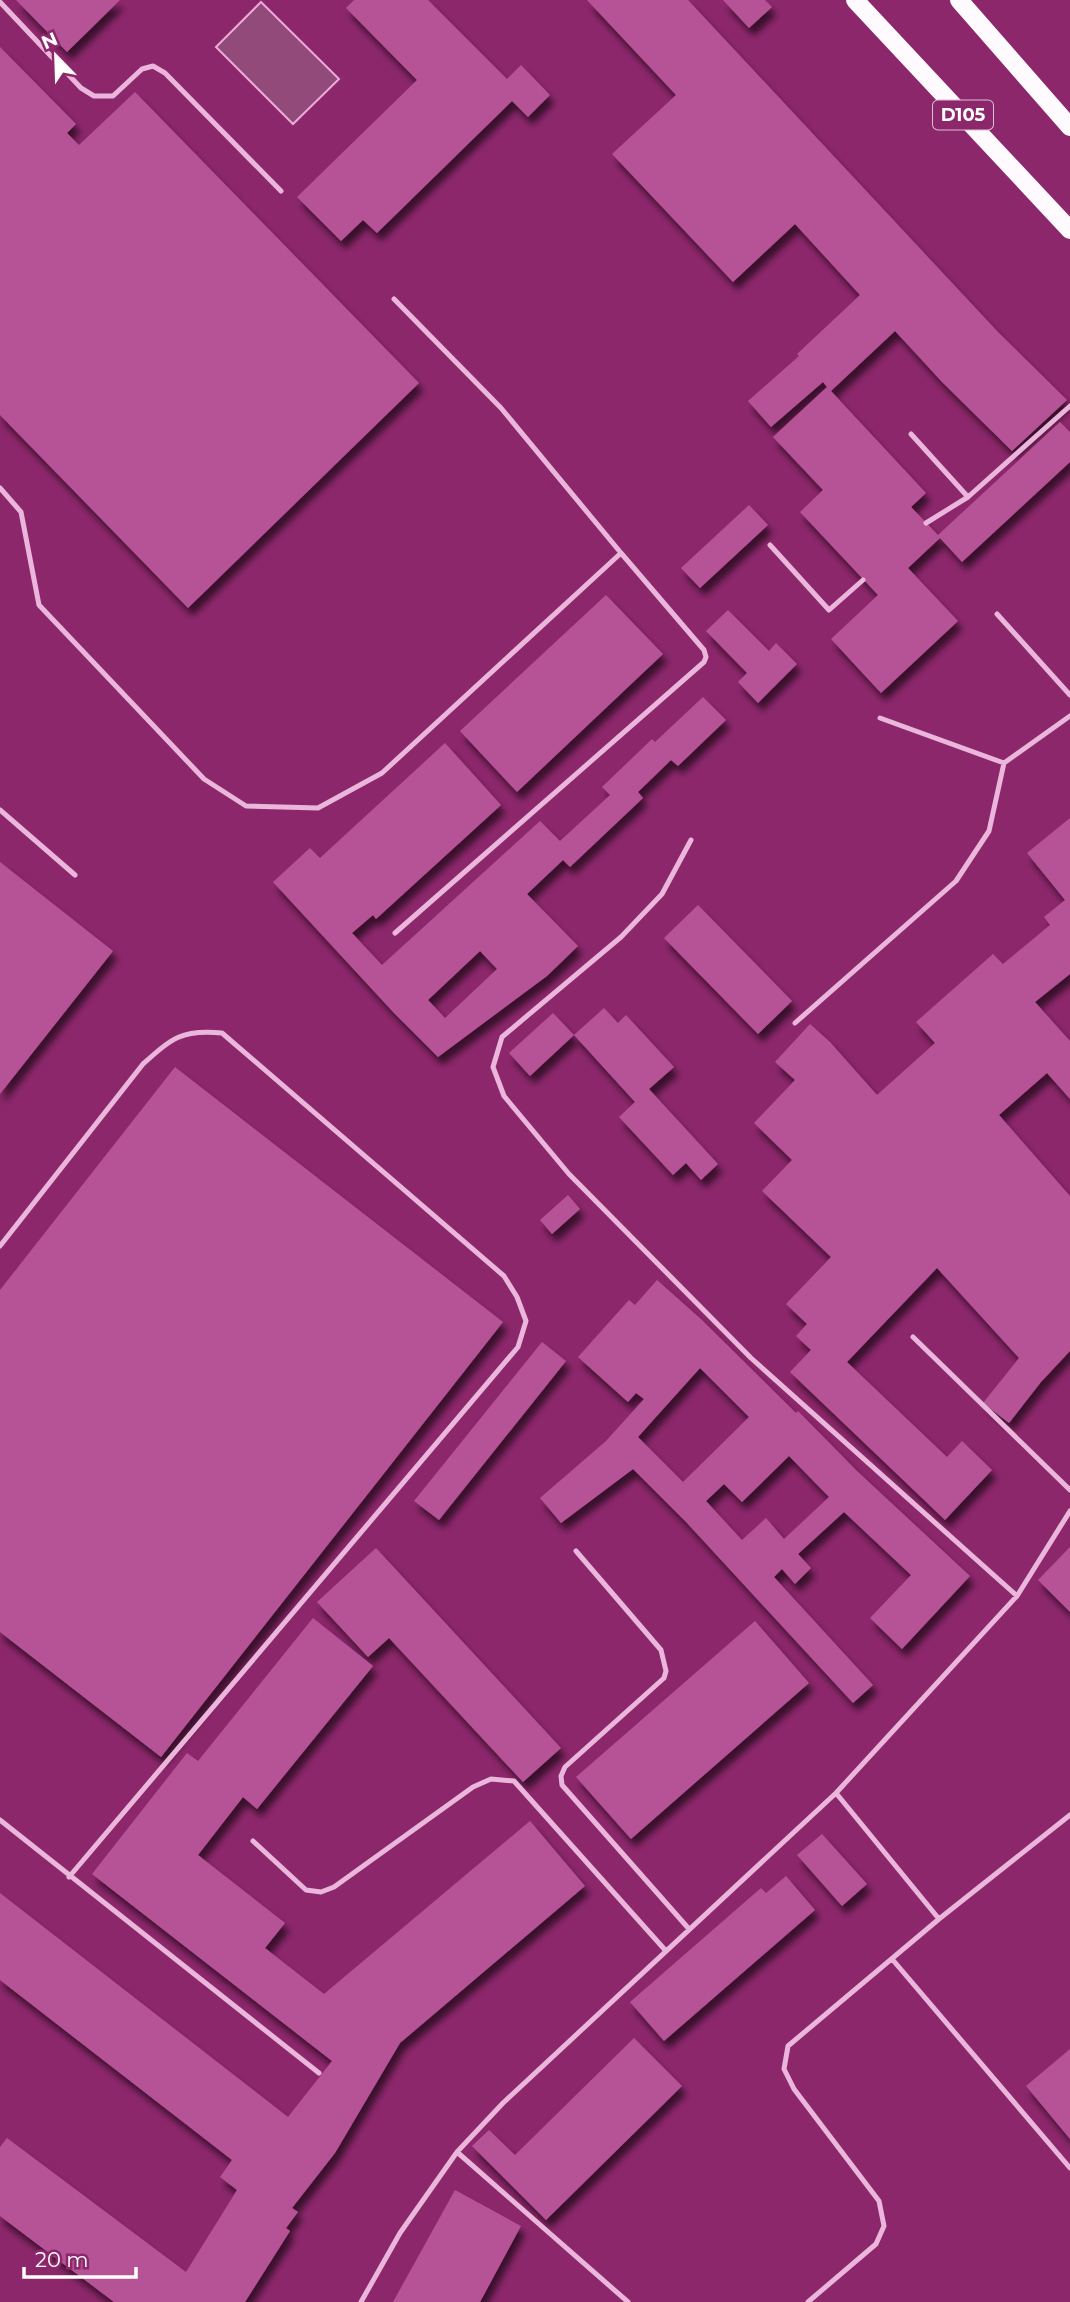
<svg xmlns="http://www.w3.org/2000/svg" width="1070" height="2302" font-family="Montserrat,sans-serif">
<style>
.water{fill:#924a7b;stroke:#ebabd8;stroke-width:2}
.building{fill:#b65397;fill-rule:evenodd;filter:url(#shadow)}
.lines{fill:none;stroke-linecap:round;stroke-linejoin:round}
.lane{stroke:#ebb6db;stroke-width:5}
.primary{stroke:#fffafd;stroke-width:18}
.labels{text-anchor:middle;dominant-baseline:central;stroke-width:5;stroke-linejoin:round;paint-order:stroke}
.shield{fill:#8d276c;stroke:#ddbed3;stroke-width:2}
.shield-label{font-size:18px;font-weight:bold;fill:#fff}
</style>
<defs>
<filter id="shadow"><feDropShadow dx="4.5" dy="8" stdDeviation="3.5" flood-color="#0009"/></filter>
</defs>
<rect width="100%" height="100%" fill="#8d276c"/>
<path class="water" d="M261 2 339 79 293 124 216 47Z"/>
<path class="building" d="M16 0H120L67 52Z
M354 0H428L507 79 521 65 550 95 528 117 512 101 377 233 363 220 341 241 297 197 417 80 346 8Z
M587 0H688L998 332 1067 400 1012 451 943 383 895 331 831 391 926 493 911 507 938 535 1060 422 1070 432V462L962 562 940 538 908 568 958 621 881 693 831 639 878 595 800 512 823 490 773 437 827 387 823 382 771 427 748 401 799 356 797 354 860 295 795 224 733 282 612 154 676 95Z
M723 0H765L772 7 749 28Z
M0 47 76 124 67 133 79 145 135 92 419 383 188 608 0 415Z
M749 505 768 525 700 588 681 568Z
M606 595 663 654 517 792 460 731Z
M728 610 769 651 776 643 797 664 758 703 738 682 747 673 706 631Z
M703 697 726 720 678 766 671 760 638 792 643 798 570 867 563 860 527 894 578 946 547 976 438 1057 394 1013 273 882 310 848 320 858 445 743 501 805 376 919 373 915 352 933 382 965 540 821 560 841 610 795 602 787 652 739 655 742ZM480 951 497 969 445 1018 428 1000Z
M1070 818V974L1035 1002 1070 1041V1099L1047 1073 999 1115 1070 1196V1351L1041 1382 1009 1423 983 1403 1019 1358 937 1268 847 1362 947 1457 962 1441 992 1470 945 1520 790 1372 811 1350 796 1336 807 1324 786 1304 831 1257 762 1191 792 1160 754 1123 795 1080 775 1062 810 1024 830 1042 877 1095 935 1043 916 1022 993 954 1003 964 1050 925 1044 917 1065 900 1027 853Z
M0 862 113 951 0 1094Z
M698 905 792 1001 758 1034 664 938Z
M604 1008 618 1023 626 1015 674 1067 649 1089 718 1164 701 1180 686 1163 673 1175 619 1117 635 1102 574 1035 530 1076 509 1053 553 1013 574 1035Z
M175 1067 503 1322 161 1757 0 1632V1290Z
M568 1195 580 1209 552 1234 540 1220Z
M657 1280 702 1320 796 1413 798 1411 857 1471 970 1576 902 1649 870 1618 911 1575 844 1512 798 1554 811 1568 795 1584 782 1569 774 1577 873 1685 853 1703 686 1522 633 1469 561 1523 540 1498 606 1441 644 1399 636 1393 628 1402 578 1357 629 1300 635 1305ZM700 1368 749 1417 683 1482 638 1437ZM789 1456 829 1497 784 1539 766 1518 742 1540 706 1501 724 1484 742 1502Z
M542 1342 566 1361 439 1520 414 1501Z
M1070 1547V1612L1038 1580Z
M376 1548 561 1748 523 1782 389 1638 368 1657 317 1602Z
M313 1618 373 1666 257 1809 243 1797 198 1855 285 1923 265 1948 324 1994 530 1821 585 1886 400 2043 335 2153 292 2208 298 2212 286 2228 290 2231 245 2302H114L0 2216V2147L7 2138 186 2272 237 2190 220 2177 232 2160 0 1980V1893L288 2117 332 2061 92 1874 187 1753 198 1761Z
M755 1621 809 1683 631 1839 576 1777Z
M822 1834 867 1884 842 1906 797 1855Z
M786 1876 815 1910 664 2041 630 2002 761 1888 766 1893Z
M634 2038 682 2086 546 2220 472 2146 489 2130 515 2155Z
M1070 2049V2139L1026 2086Z
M455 2190 521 2226 480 2302H393Z"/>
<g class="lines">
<path class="lane" d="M0 2 81 88 94 96H113L142 69 153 66 165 73 281 191
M911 434 968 497 1070 406
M0 488 21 512 39 605 204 779 246 806 318 808 382 773 621 553 501 408 394 299
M926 523 968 497
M770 545 829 610 863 580
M997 614 1070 695
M880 718 1004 763
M0 810 75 875
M691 840 662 894 621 937 502 1037 493 1067 504 1096 569 1174 751 1358 1017 1596
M395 933 704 662 706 657 704 650 621 553
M795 1023 956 881 989 831 1004 763 1070 716
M0 1246 143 1064C172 1038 182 1029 222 1033L504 1276 517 1297 526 1321 518 1347 69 1877
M913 1337 1070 1490
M576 1551 661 1650 666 1671 664 1678 565 1767 561 1776 562 1785 689 1929
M836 1793 939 1919 1070 1815
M0 1820 319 2073
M253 1841 306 1890 321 1892 334 1887 473 1787 491 1779 514 1781 666 1951
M892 1959 1070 2168
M457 2152 628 2302
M361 2302 400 2233 457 2152 503 2103 836 1793 1017 1596 1070 1511
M808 2302 876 2244 884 2226 879 2201 794 2089 784 2069 788 2046 939 1919"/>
<path class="primary" d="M855 0 1070 230
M959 0 1070 127"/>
</g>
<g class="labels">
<rect class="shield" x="933" y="100.5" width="60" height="29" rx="5"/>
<g class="shield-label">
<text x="963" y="115">D105</text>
</g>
</g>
<g transform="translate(56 56) rotate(337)" stroke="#8d276c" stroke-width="5" paint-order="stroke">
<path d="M0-5L12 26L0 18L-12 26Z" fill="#ffffff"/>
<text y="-10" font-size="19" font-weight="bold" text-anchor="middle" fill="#ffffff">N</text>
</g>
<path d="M24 2267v10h112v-10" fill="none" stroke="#ffffff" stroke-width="3.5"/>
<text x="35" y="2267" font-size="21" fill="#ffffff" stroke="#8d276c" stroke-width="5" paint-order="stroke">20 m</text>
</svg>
